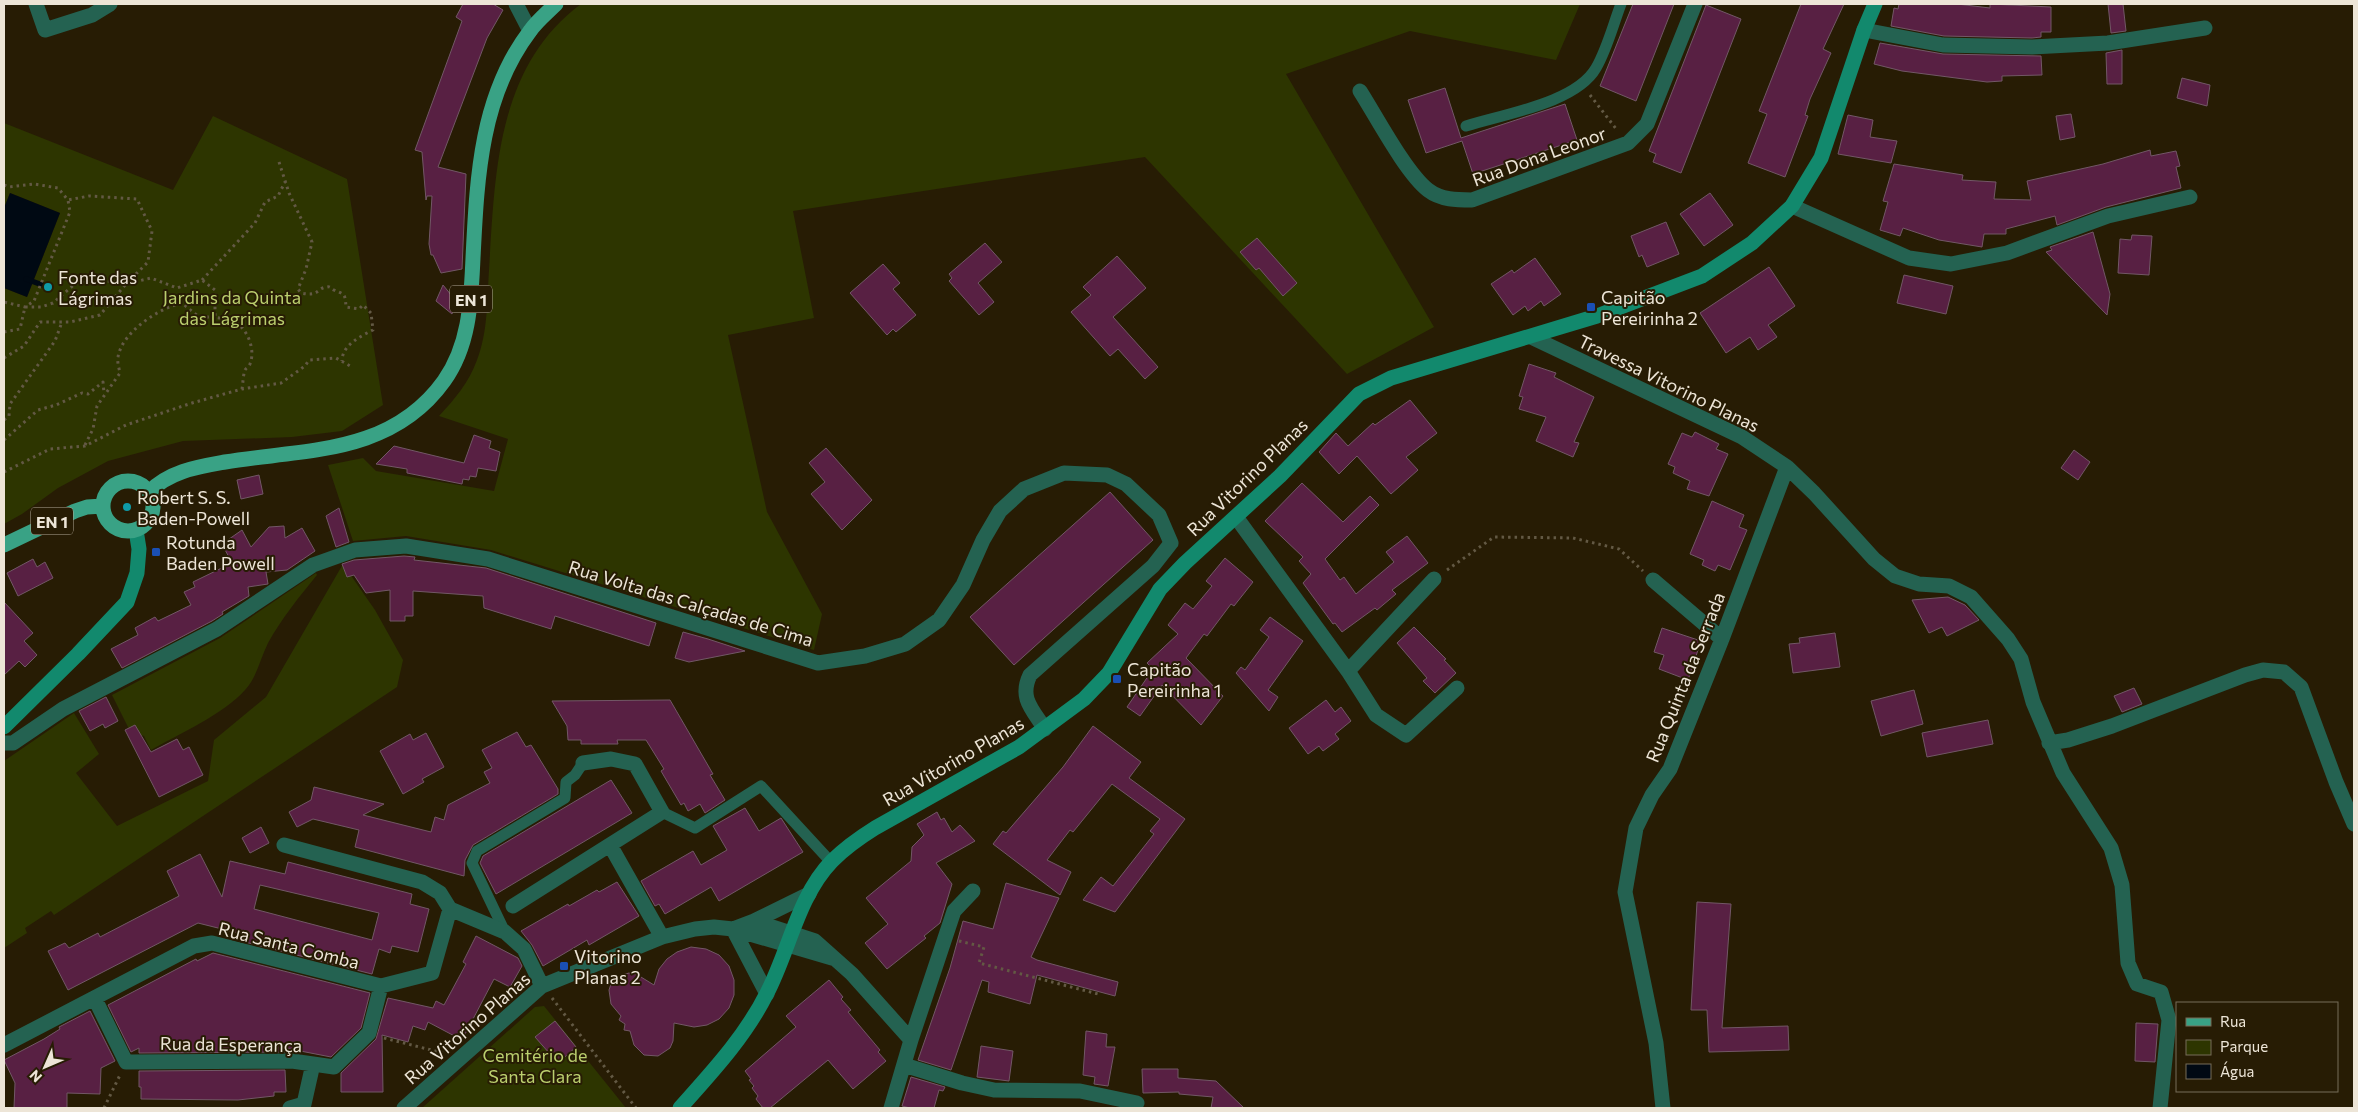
<svg xmlns="http://www.w3.org/2000/svg" width="2358" height="1112" font-family="Commissioner,sans-serif">
<style>
.green{fill:#2d3500}
.water{fill:#000913}
.lines{fill:none;stroke-linecap:round;stroke-linejoin:round}
.stream{stroke:#000913;stroke-width:5.5}
.building{fill:#582043;stroke:#725766;fill-rule:evenodd}
.path{stroke:#635944;stroke-width:3;stroke-dasharray:2.5 4;stroke-linecap:butt}
.lane{stroke:#246251;stroke-width:11}
.street{stroke:#246251;stroke-width:15}
.secondary{stroke:#12896d;stroke-width:15}
.primary{stroke:#39a285;stroke-width:15}
.culture-dot{fill:#0f9aa8;stroke:#271c04;stroke-width:2}
.transit-dot{fill:#1a4fb4;stroke:#271c04;stroke-width:2}
.labels{text-anchor:middle;dominant-baseline:central;stroke-width:4;stroke-linejoin:round;paint-order:stroke}
.shield{fill:#271c04;stroke:#b2a998;stroke-width:1}
.shield-label{font-size:16px;font-weight:bold;fill:#ede5d7}
.street-label{font-size:18px;fill:#ede5d7;stroke:#271c04}
.poi-label{font-size:18px;fill:#ede5d7;stroke:#271c04;text-anchor:start}
.park-label{font-size:18px;fill:#bbcf6e;stroke:#271c04}
</style>
<rect width="100%" height="100%" fill="#271c04"/>
<path class="green" d="M581 4H1580L1556 60 1410 31 1286 74 1434 327 1347 374 1145 157 793 211 814 318 728 335 767 512 822 614 814 650 491 550 406 536 353 541 328 465 363 458 376 471 494 491 508 439 439 416C455 399 469 382 477 360 488 332 487 300 489 270 495 175 496 67 581 4Z
M213 116 347 179 383 405 342 431 292 437 183 441 108 461 58 488 22 514 4 524V288L27 297 60 213 10 193 4 208V123L173 190Z
M343 564 375 610 403 660 397 687 54 915 51 911 25 928 27 933 4 948V761L74 713 99 754 76 773 117 826 208 781 214 740 266 697Z
M316 573 317 575C299 597 282 618 268 643 260 659 257 677 245 690 224 714 179 734 151 750L144 736 130 731 112 695 220 638Z
M544 1006 626 1108H422L535 1007Z"/>
<path class="water" d="M10 193 60 213 27 297 4 288V208Z"/>
<g class="lines">
<path class="stream" d="M26 279 48 287"/>
</g>
<path class="building" d="M463 4H493L503 10 487 38 438 167 466 174 462 269 441 273 433 255H431L429 244 432 196H427L426 200 422 152 415 150 462 21 456 17Z
M1633 4H1674L1636 101 1600 86Z
M1801 4H1844L1823 49 1831 53 1810 99 1805 115 1808 116 1785 177 1748 163 1767 114 1759 111Z
M1899 4H1957L1990 8V4L2051 7V32H2041V37L2032 38 1944 36 1891 26 1894 8 1898 9Z
M2108 4H2123L2126 31 2111 33Z
M1706 5 1741 19 1681 173 1653 162 1656 154 1649 151Z
M1880 43 1943 54 2041 56 2042 75 2002 76V81L1987 82 1902 71 1874 64Z
M2122 50V84H2107L2106 53Z
M2182 78 2210 85 2207 106 2177 98Z
M1445 88 1461 138 1565 104 1577 140 1473 174 1462 141 1426 153 1408 100Z
M2071 114 2075 137 2060 140 2056 116Z
M1848 115 1873 120 1870 137 1897 141 1891 163 1838 154Z
M2150 150 2151 156 2176 151 2180 166 2176 167 2181 188 2106 207 2057 225 2055 216 2006 229V234H1984L1982 247 1939 240 1903 228 1900 236 1880 230 1888 202 1883 201 1894 164 1963 175 1962 180 1996 182 1994 199 2031 200 2027 181 2103 164Z
M1710 193 1733 225 1704 246 1680 214Z
M1666 222 1679 254 1647 267 1642 255 1639 257 1631 236Z
M2093 232 2110 294 2107 315 2046 252 2052 250 2050 247Z
M2132 235 2152 236 2149 275 2118 273 2120 239 2131 240Z
M1257 238 1297 283 1283 296 1259 268 1256 270 1240 252Z
M985 243 1002 262 978 283 994 302 979 315 949 281 952 278 949 274Z
M1117 256 1146 288 1113 317 1158 367 1145 379 1118 349 1110 356 1071 312 1091 295 1083 287Z
M1535 258 1561 294 1544 306 1541 301 1528 311 1525 306 1513 315 1491 284 1512 270 1514 273Z
M883 264 900 283 893 289 916 315 896 332 893 329 887 335 850 293Z
M1769 267 1795 306 1768 325 1777 337 1758 350 1750 337 1726 353 1700 313Z
M1904 275 1953 286 1946 314 1897 303Z
M443 285 456 301 452 314 436 301Z
M1529 364 1556 373 1554 377 1594 397 1574 442 1579 443 1573 457 1536 441 1546 417 1519 409 1523 397 1519 396Z
M1410 400 1437 433 1406 457 1418 470 1391 494 1357 456 1339 474 1319 452 1336 433 1348 446 1373 423 1375 425Z
M1695 432 1719 444 1716 449 1728 454 1709 496 1687 489 1690 481 1673 473 1675 467 1668 464 1682 433 1692 437Z
M474 435 491 441 489 448 500 452 496 471 478 468 476 477 470 476 469 480 463 479 462 484 407 473V469L376 464 394 446 464 463Z
M826 448 872 500 842 530 811 494 825 482 809 463Z
M2074 450 2090 462 2078 480 2061 468Z
M259 475 263 494 241 499 237 480Z
M1302 483 1343 522 1370 496 1379 505 1325 559 1340 580 1344 577 1356 594 1394 562 1386 552 1407 536 1428 563 1392 590 1396 594 1377 610 1375 608 1342 632 1335 623 1333 624 1303 583 1311 574 1299 561 1303 557 1265 521Z
M1110 492 1153 540 1014 665 970 617Z
M1712 501 1744 515 1739 527 1747 530 1730 570 1718 565 1715 571 1702 565 1704 560 1690 554Z
M339 508 349 542 336 547 326 516Z
M284 526 285 538 302 528 315 551 287 570 266 572 268 584 248 587 249 596 222 612 223 614 212 621 122 668 111 649 138 635 135 628 155 617 158 621 191 605 184 592 195 587 193 582 232 563 222 544 242 530 251 547 269 527Z
M404 556 415 557 414 560 486 568 656 623 649 646 555 616 551 629 484 608 483 596 413 591V616H405V621H390V590L366 593 354 575 347 577 342 564 354 560Z
M1225 558 1253 582 1234 606 1231 604 1207 636 1204 634 1186 658 1223 696 1201 725 1162 685 1140 716 1127 707 1153 669 1147 663 1178 634 1168 625 1185 603 1193 609 1212 586 1206 581Z
M33 559 37 567 45 562 53 578 18 596 7 573Z
M1948 597 1965 605 1979 620 1947 636 1942 627 1929 633 1912 600Z
M4 602 33 633 24 641 37 655 25 667 19 661 4 675Z
M1270 617 1303 641 1268 690 1278 697 1269 711 1236 673 1241 667 1245 670 1269 637 1260 630Z
M1414 627 1446 659 1444 660 1456 673 1435 693 1423 681 1427 678 1397 643Z
M1662 628 1701 641 1688 680 1659 669 1664 655 1654 652Z
M683 632 708 639 745 651 689 662 675 658Z
M1835 633 1840 667 1793 673 1789 644 1800 643 1799 638Z
M2134 688 2142 704 2122 712 2114 696Z
M1914 690 1923 724 1881 736 1871 701Z
M106 697 118 721 105 728 103 724 90 731 79 711Z
M670 700 713 774 710 775 725 800 705 813 700 804 688 811 684 803 681 805 661 771 664 769 646 740H617L618 744H581V740H568L567 726 552 701Z
M1326 700 1335 712 1341 707 1351 721 1335 734 1339 739 1323 751 1319 746 1308 754 1289 728Z
M1988 720 1993 744 1927 757 1922 733Z
M135 725 151 752 177 739 183 750 189 747 203 775 159 797 125 730Z
M1093 726 1141 762 1129 778 1185 819 1115 912 1083 900 1101 877 1113 886 1154 834 1150 831 1160 819 1112 784 1073 832 1070 830 1047 860 1071 872 1060 895 993 844 1003 831 1006 833 1063 767Z
M517 732 526 747 531 745 558 789V794L473 845 465 860 464 876 355 847 359 830 313 819 297 827 289 812 311 800 314 787 384 804 363 815 431 832 435 817 444 820 448 805 490 783 484 772 492 768 482 750Z
M426 733 444 767 422 779 424 782 403 794 380 751 410 734 413 740Z
M611 780 632 813 496 894 480 863 483 856Z
M745 808 759 831 781 818 803 852 719 901 711 887 665 914 659 904 655 906 641 881 693 851 701 865 727 850 713 826Z
M937 812 941 820 944 818 952 832 960 825 975 841 936 863 952 884 940 923 924 936 926 938 887 969 865 943 888 924 866 898 911 861 912 847 924 835 917 824Z
M261 827 269 843 250 853 242 838Z
M200 854 222 897 230 861 285 874 288 862 412 894 410 904 429 909 418 952 392 946 390 953 379 949 372 974 237 940 246 935 198 923 68 990 48 951 65 943 69 948 98 933 100 937 179 896 167 871ZM260 885 379 913 372 940 254 909Z
M617 882 639 916 589 945 587 940 543 966 532 945 521 931 568 904 569 906 597 890 599 892Z
M1006 883 1059 898 1031 957 1037 960 1118 982 1115 996 1037 975 1030 1004 988 992 989 982 982 980 951 1070 918 1060 950 968 963 921 993 929Z
M1697 902 1731 904 1722 1028 1788 1026 1789 1050 1709 1052 1707 1010H1691Z
M476 936 518 958 522 966 510 987 494 979 462 1040 428 1022 425 1030 413 1026 408 1042 382 1035 383 1092H341V1073L376 1039 388 998 433 1008 436 1001 444 1005 466 964 463 962Z
M691 947 706 949 719 955 729 966 734 980V995L729 1008 719 1019 707 1025 694 1027 674 1023 673 1041 670 1048 658 1056 644 1055 634 1045 630 1031 624 1030 625 1024 619 1020 621 1016 611 1004 609 990 611 984 622 975 629 973 636 974 654 985 659 969 667 959 677 952Z
M213 953 370 993 361 1028 331 1057 285 1048V1052L139 1053V1048L131 1052 108 1005 196 959 197 961Z
M829 980 843 997 841 999 851 1010 848 1012 880 1050 878 1052 886 1061 853 1089 828 1060 770 1108H763L756 1099 758 1096 752 1088 754 1086 749 1080 751 1079 745 1071 796 1027 786 1016Z
M90 1011 115 1061 101 1068 100 1094 67 1093V1108H14L15 1083 4 1060 44 1039 60 1029 59 1027Z
M555 1021 576 1047 558 1063 535 1037Z
M2136 1023 2158 1024 2155 1062 2135 1061Z
M1086 1031 1107 1034 1106 1047H1115L1108 1086 1094 1084 1095 1077 1083 1075Z
M981 1046 1013 1051 1009 1081 977 1077Z
M1142 1069H1178V1078L1216 1081 1244 1108H1211L1213 1097 1179 1094V1092L1143 1093Z
M285 1070 286 1092H274V1096L238 1100 141 1099V1087H139V1071Z
M911 1077 945 1087 943 1091 939 1090 934 1108H910L902 1106Z"/>
<g class="lines">
<path class="path" d="M1590 95 1617 130
M279 162 289 193 312 242 306 269 298 289 301 293C320 297 316 288 327 287 331 286 331 289 334 290 345 295 345 293 346 307L359 309 363 305 371 313 373 330C361 336 342 345 342 361
M4 185 9 187 34 184 58 188 68 200 70 212 34 301 25 307 4 302
M202 280 255 223 265 202 278 196 285 182
M4 332 20 329 25 307H41L53 303 76 283 102 280 126 284 148 262 152 231 137 199 89 196 68 200
M4 358 24 346 40 322H70L100 315 126 284 151 278 177 288 202 280 215 290V317C221 319 227 317 233 320 247 328 256 349 250 364 249 367 246 368 245 370 243 375 243 384 242 389
M4 420 9 416 10 404 55 341 62 322
M4 440 38 410 56 405 82 393 88 394 103 382 104 393
M85 445 93 429 97 406 120 373C119 368 117 362 118 357 122 332 159 308 182 303L199 317H215
M4 472 50 449 85 446 126 425 192 403 242 389 281 383 305 366 309 360 336 358 352 367
M1447 570 1494 537 1573 538 1619 549 1643 571
M959 941 984 947 979 963 1098 994
M552 998 636 1108
M384 1038 443 1053
M104 1108 120 1075"/>
<path class="lane" d="M1466 126C1504 114 1576 103 1596 68 1607 49 1613 25 1621 4
M662 812 695 828 761 786 831 862
M505 932 472 863 477 851 565 798 566 782 575 775 583 763"/>
<path class="street" d="M36 4 45 30 92 15 110 4
M516 4 530 31
M1864 30 1943 45 2032 47 2108 43 2205 28
M1360 91C1376 116 1406 173 1428 190 1441 200 1457 200 1472 200L1628 143 1647 124 1695 4
M1792 206 1909 258 1951 264 2007 253 2108 216 2190 197
M1531 337 1742 437 1787 467 1814 493 1874 559 1895 576 1919 584 1949 586 1971 597 2008 639 2021 659 2033 702 2063 773 2111 848 2122 885 2128 963 2137 984 2161 992 2169 1020 2160 1108
M1236 517 1348 671 1376 715 1406 735 1457 688
M1653 580 1722 639
M1348 671 1434 579
M4 743H13L63 709 217 629 313 565 355 550 406 546 488 559 818 663 865 656 905 644 939 620 963 585 983 540 1000 511 1024 489 1064 473 1107 475 1126 484 1159 515 1171 543 1153 566 1030 675C1019 698 1032 709 1045 729
M2049 743 2068 740 2112 726 2245 675 2263 670 2284 672 2301 687 2336 782 2354 824
M284 845 422 882 440 893 450 909 505 932 524 949 542 986
M610 845 662 937
M513 906 662 812 635 764 611 759 583 763
M754 921 815 941 852 974 911 1040
M733 929 832 958
M733 929 767 994
M95 999 126 1062 292 1061 334 1067 369 1033 381 986
M4 1045 194 946 212 943 381 986 432 973 450 909
M904 1065 962 1083 994 1090 1080 1091 1137 1103
M290 1108 304 1104 313 1064
M404 1108 542 986 662 937 695 929 714 927 733 929 754 921 809 894
M891 1108 911 1040 954 911 973 891
M1663 1108 1656 1043 1625 892 1636 828 1652 795 1670 769 1722 639 1787 467"/>
<path class="secondary" d="M4 727 78 654 127 602 137 573 139 549 136 530
M680 1108C712 1072 745 1037 767 993 789 951 798 896 832 861 845 848 859 838 875 828L1019 747 1084 699 1109 673 1160 589 1185 563 1280 476 1359 394 1391 378 1597 316 1702 276 1752 243 1792 206 1821 158 1864 30 1875 4"/>
<path class="primary" d="M103 506a25 25 0 1 1 50 0a25 25 0 1 1-50 0Z
M149 492C170 471 197 467 225 462 305 449 391 455 444 381 470 345 471 300 473 258 477 179 480 97 530 31 537 21 547 13 556 4
M4 545 75 511 87 507 103 506"/>
</g>
<g class="culture-dot">
<circle cx="48" cy="287" r="5"/>
<circle cx="127" cy="507" r="5"/>
</g>
<g class="transit-dot">
<rect x="1586" y="302" width="10" height="10" rx="2.5"/>
<rect x="151" y="547" width="10" height="10" rx="2.5"/>
<rect x="1112" y="674" width="10" height="10" rx="2.5"/>
<rect x="559" y="961" width="10" height="10" rx="2.5"/>
</g>
<g class="labels">
<g class="shield">
<rect x="450" y="285.5" width="42" height="27" rx="4"/>
<rect x="31" y="507.5" width="42" height="27" rx="4"/>
</g>
<g class="shield-label">
<text x="471" y="299">EN 1</text>
<text x="52" y="521">EN 1</text>
</g>
<g class="street-label">
<text transform="translate(1539 156) rotate(-20)">Rua Dona Leonor</text>
<text transform="translate(1669 383) rotate(26)">Travessa Vitorino Planas</text>
<text transform="translate(1247 477) rotate(-44)">Rua Vitorino Planas</text>
<text transform="translate(691 603) rotate(17)">Rua Volta das Calçadas de Cima</text>
<text transform="translate(1685 677) rotate(-68)">Rua Quinta da Serrada</text>
<text transform="translate(953 761) rotate(-30)">Rua Vitorino Planas</text>
<text transform="translate(289 945) rotate(14)">Rua Santa Comba</text>
<text transform="translate(467 1028) rotate(-41)">Rua Vitorino Planas</text>
<text transform="translate(231 1044) rotate(1)">Rua da Esperança</text>
</g>
<g class="poi-label">
<text x="58" y="277">Fonte das<tspan x="58" dy="21">Lágrimas</tspan></text>
<text x="1601" y="297">Capitão<tspan x="1601" dy="21">Pereirinha 2</tspan></text>
<text x="137" y="497">Robert S. S.<tspan x="137" dy="21">Baden-Powell</tspan></text>
<text x="166" y="542">Rotunda<tspan x="166" dy="21">Baden Powell</tspan></text>
<text x="1127" y="669">Capitão<tspan x="1127" dy="21">Pereirinha 1</tspan></text>
<text x="574" y="956">Vitorino<tspan x="574" dy="21">Planas 2</tspan></text>
</g>
<g class="park-label">
<text x="232" y="297">Jardins da Quinta<tspan x="232" dy="21">das Lágrimas</tspan></text>
<text x="535" y="1055">Cemitério de<tspan x="535" dy="21">Santa Clara</tspan></text>
</g>
</g>
<rect width="2358" height="1112" fill="none" stroke="#ede5d7" stroke-width="10"/>
<rect x="2176" y="1002" width="162" height="90" fill="#271c04" stroke="#766c58"/>
<rect x="2186" y="1018" width="25" height="8" fill="#39a285" stroke="#766c58"/>
<text x="2220" y="1027" font-size="15" fill="#ede5d7">Rua</text>
<rect x="2186" y="1040" width="25" height="15" fill="#2d3500" stroke="#766c58"/>
<text x="2220" y="1052" font-size="15" fill="#ede5d7">Parque</text>
<rect x="2186" y="1064" width="25" height="15" fill="#000913" stroke="#766c58"/>
<text x="2220" y="1077" font-size="15" fill="#ede5d7">Água</text>
<g transform="translate(45 1067) rotate(225)" stroke="#271c04" stroke-width="4" paint-order="stroke">
<path d="M0-4L9 19L0 12L-9 19Z" fill="#ede5d7"/>
<text y="-8" font-size="14" font-weight="bold" text-anchor="middle" fill="#ede5d7">N</text>
</g>
</svg>
